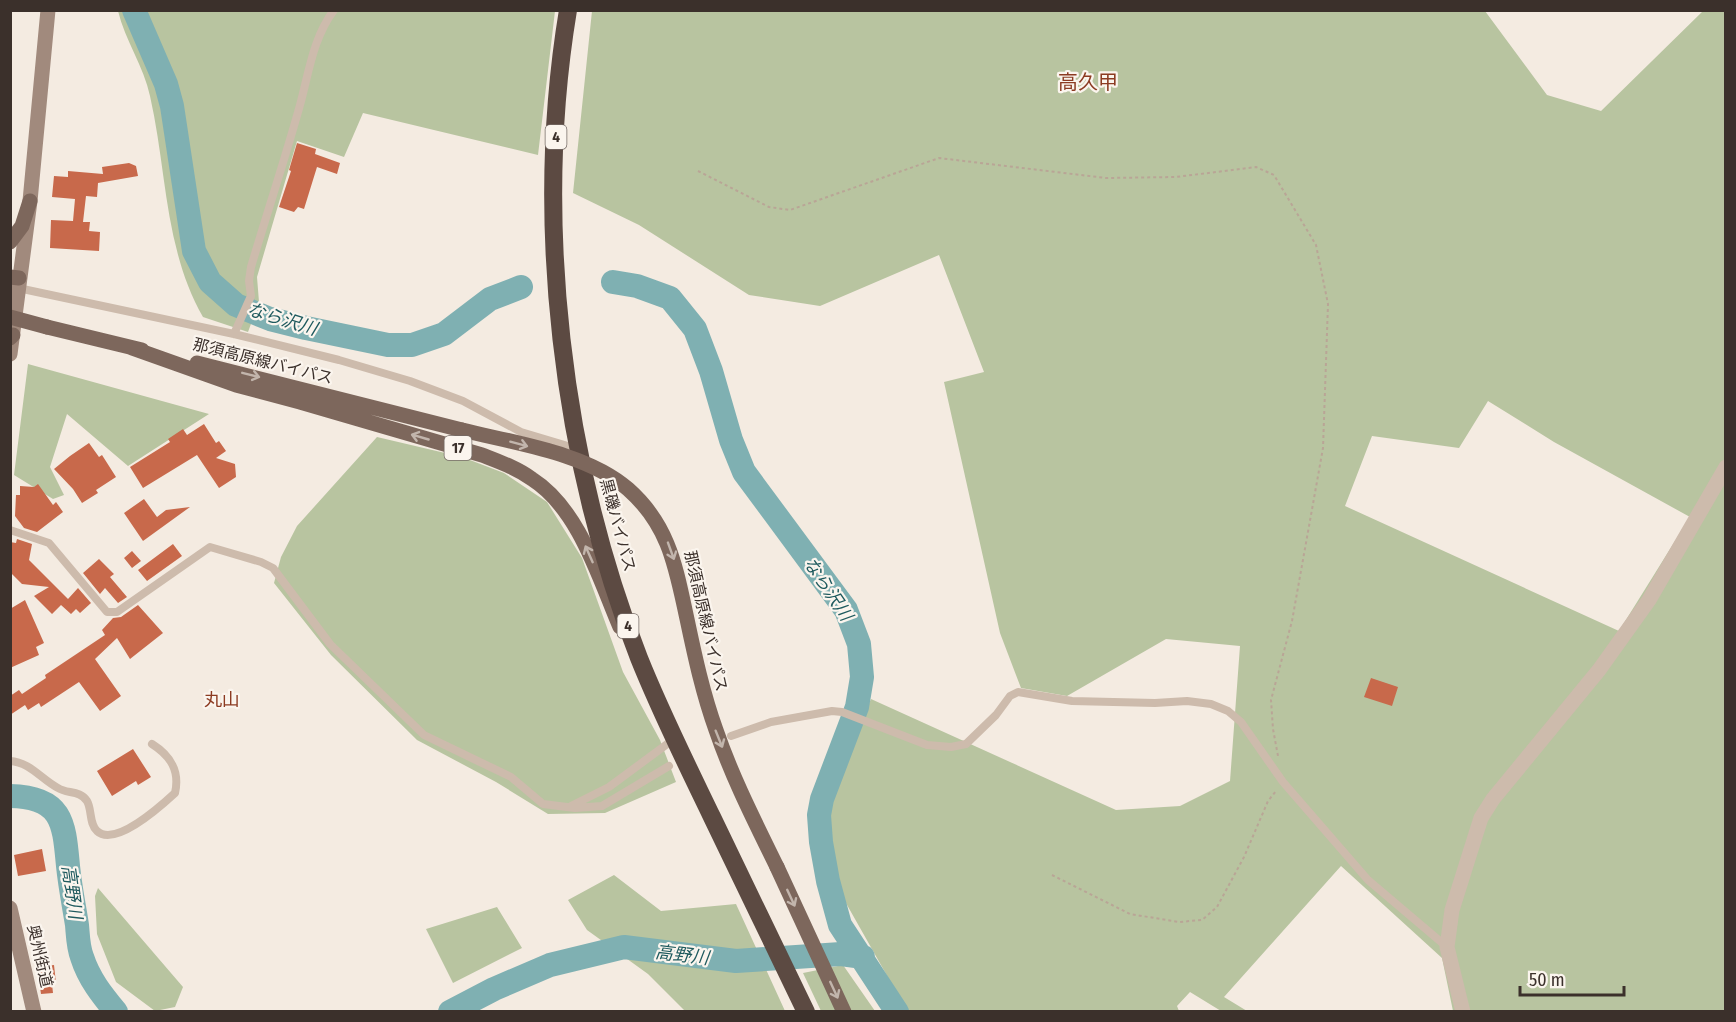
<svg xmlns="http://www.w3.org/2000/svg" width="1736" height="1022" font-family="'Fira Sans Condensed','Noto Sans JP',sans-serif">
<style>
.green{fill:#b8c4a0;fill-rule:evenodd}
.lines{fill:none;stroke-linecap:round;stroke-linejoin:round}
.river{stroke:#7fb0b2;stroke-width:24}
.building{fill:#c8694b}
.path{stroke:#b9a596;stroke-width:2;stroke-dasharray:3 3;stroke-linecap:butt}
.lane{stroke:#cdbbac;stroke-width:8}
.street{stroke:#cdbbac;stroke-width:15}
.secondary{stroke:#a18a7d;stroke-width:15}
.primary{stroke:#7d675c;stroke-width:15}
.highway{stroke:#5c4a42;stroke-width:18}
.primary-bridge{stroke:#7d675c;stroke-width:15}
.oneway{stroke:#c2b5ac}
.labels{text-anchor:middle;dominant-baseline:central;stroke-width:4.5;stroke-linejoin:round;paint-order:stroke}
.shield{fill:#fbf5ee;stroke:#756b66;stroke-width:1.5}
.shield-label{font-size:15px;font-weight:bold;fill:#3b302b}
.street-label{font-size:16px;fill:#3b302b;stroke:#fbf5ee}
.water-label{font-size:18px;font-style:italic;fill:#1f5a5e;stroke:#fbf5ee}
.neighbourhood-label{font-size:18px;fill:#8c3b22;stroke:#fbf5ee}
.quarter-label{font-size:20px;fill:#8c3b22;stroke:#fbf5ee}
</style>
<rect width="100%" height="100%" fill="#f4ebe1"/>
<path class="green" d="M118 11H555L538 155 363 113 344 157 297 141 257 277 259 302 248 332 203 317C164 249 167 170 150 96 144 67 125 40 118 11Z
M592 11H1485L1547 95 1601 111 1703 11H1725V1011H1453L1442 958 1341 866 1224 997 1247 1011H1221L1190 992 1177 1006 1179 1011H907L838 889 829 818 840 772 871 699 1116 810 1180 806 1230 781 1240 646 1166 639 1067 696 1021 688 1000 633 944 382 984 372 939 255 820 306 749 295 639 225 573 193ZM1488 401 1554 442 1690 517 1619 631 1345 506 1372 436 1459 448Z
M28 364 209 414 128 466 67 414 50 467 64 495 53 499 14 475Z
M377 437 462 457 504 473 547 502 582 558 623 672 660 740 676 782 605 813 548 814 496 782 417 740 331 655 274 583 281 557 297 526Z
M614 875 661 911 736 904 785 1011H685L648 974 587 930 568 900Z
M98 888 183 987 175 1007 155 1011 116 982 97 934 95 896Z
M497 907 522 948 453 983 426 929Z
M843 965 875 1011H821L803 973Z"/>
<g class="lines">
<path class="river" d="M134 10 166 84 172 106 194 251 210 282 236 305 270 319 306 328 388 345H412L444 334 490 299 521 287
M613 282 637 286 670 298 695 329 711 371 731 440 744 472 846 610 859 644 862 677 857 707 822 799 819 815 821 842 828 881 840 925 897 1012
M10 796C63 797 64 823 68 866 70 886 74 906 77 925 78 936 78 947 82 957 89 979 102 995 116 1012
M450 1012 494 989 550 965 624 947 736 961 841 954 863 957"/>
</g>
<path class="building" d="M297 143 316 149 315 154 340 163 337 174 317 167 304 209 298 207 294 212 279 207 291 171 289 170Z
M129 163 136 166 138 176 98 183 97 197 86 196 83 222H90L89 231 100 232 99 251 50 248 51 220 73 221 75 199 52 197 54 176 68 177V171L103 174 102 167Z
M204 424 216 443 219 441 226 451 216 458 235 464 236 477 219 488 197 455 143 488 130 467 170 442 168 439 183 429 187 435Z
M89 443 99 457 102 455 116 477 96 490 98 493 82 503 73 489 54 469 70 456Z
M38 484 53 505 56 502 63 512 37 532 24 528 15 516 16 495H20V486L34 487Z
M144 499 157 517 166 510 190 507 143 541 124 513Z
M17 539 32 544 29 560 68 599 78 588 91 603 80 613 76 609 71 614 61 605 52 614 34 596 49 587 22 584 10 572V542L16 543Z
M173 544 182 556 147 581 138 570Z
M132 551 141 561 132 568 124 558Z
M99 559 114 574 110 577 127 597 118 603 105 588 100 594 83 573Z
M25 600 44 643 36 647 39 655 10 668V609Z
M138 605 163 633 130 659 117 638 95 659 121 696 100 711 79 682 41 707 39 703 28 710 25 705 10 715V696L19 690 22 694 46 678 45 675 105 635 102 630 113 618 121 617Z
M1371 678 1398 687 1392 706 1364 697Z
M133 749 151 777 138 785 136 781 112 796 97 771Z
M42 849 46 871 18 876 14 855Z
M54 965 56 983 52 984 53 993 41 994 37 967Z"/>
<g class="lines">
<path class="path" d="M698 171 769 207 790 210 939 158 1106 178 1176 177 1256 167 1274 175 1316 245 1328 304 1323 448 1292 621 1271 700 1273 729 1278 756
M1052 875 1130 914 1179 922 1202 920 1217 907 1244 857 1268 801 1276 791"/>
<path class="lane" d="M18 288 234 334 339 360 410 381 463 401 521 432 578 449
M234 334 251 296 249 281 251 267C267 213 285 159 300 105 309 72 313 38 334 10
M10 530 49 543 107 612H117L210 547 261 562 273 568 330 644 424 735 511 777 543 804 575 808 602 806 669 766
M731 736 771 722 832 711 842 712 927 745 951 747 966 744 996 715 1010 696 1018 692 1072 701 1155 703 1187 701 1211 704 1228 711 1241 722 1283 782 1368 880 1447 947
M10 761C30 762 42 780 58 788 67 794 80 790 87 801 92 809 89 824 97 831 115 848 162 805 175 793 180 771 171 756 152 744
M571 806 609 787 674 739"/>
<path class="street" d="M1463 1012 1447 947 1452 910 1474 840 1481 818 1493 799 1599 670 1649 600 1726 467"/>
<path class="secondary" d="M10 354 30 201 48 10
M10 908 34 1012"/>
<path class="primary" d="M10 242 22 226 30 201
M10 277 19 278
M47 327 142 350
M10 338 13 335
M132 348 236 385 300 402 482 455C500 462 517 468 532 479 579 509 599 578 620 627
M197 363 462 430
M777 867 844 1012"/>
<path class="highway" d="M568 10C533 221 562 461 639 658 661 713 687 765 712 817 743 882 775 947 806 1012"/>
<path class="primary-bridge" d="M10 317 47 327
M462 430C514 443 587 453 628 489 670 526 676 569 687 619 695 657 703 694 716 730 732 777 755 822 777 867"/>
</g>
<defs><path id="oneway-shaft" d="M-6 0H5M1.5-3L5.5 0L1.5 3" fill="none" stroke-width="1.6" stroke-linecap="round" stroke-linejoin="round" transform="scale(1.5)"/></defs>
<g class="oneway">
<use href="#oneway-shaft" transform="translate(251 375) rotate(14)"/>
<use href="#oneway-shaft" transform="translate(420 437) rotate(-164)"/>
<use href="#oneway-shaft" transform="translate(519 444) rotate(15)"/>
<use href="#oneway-shaft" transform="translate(671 551) rotate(70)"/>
<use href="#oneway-shaft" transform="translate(589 554) rotate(-114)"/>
<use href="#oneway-shaft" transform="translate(719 739) rotate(68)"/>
<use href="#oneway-shaft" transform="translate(791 898) rotate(65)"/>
<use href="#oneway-shaft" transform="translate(834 990) rotate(65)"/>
</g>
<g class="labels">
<g class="shield">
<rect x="545.5" y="125" width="21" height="24" rx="4.5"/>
<rect x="444.5" y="436" width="27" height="24" rx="4.5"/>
<rect x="617.5" y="614" width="21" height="24" rx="4.5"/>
</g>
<g class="shield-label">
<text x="556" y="137">4</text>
<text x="458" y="448">17</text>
<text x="628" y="626">4</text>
</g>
<g class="street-label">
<text transform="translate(263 361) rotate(14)">那須高原線バイパス</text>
<text transform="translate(618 525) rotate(75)">黒磯バイパス</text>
<text transform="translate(706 621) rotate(77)">那須高原線バイパス</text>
<text transform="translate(40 956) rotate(77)">奥州街道</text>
</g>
<g class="water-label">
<text transform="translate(282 319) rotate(17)">なら沢川</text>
<text transform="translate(828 589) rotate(56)">なら沢川</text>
<text transform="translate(72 892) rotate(82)">高野川</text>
<text transform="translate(682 955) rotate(7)">高野川</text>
</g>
<g class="neighbourhood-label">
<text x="222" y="700">丸山</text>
</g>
<g class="quarter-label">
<text x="1088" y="82">高久甲</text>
</g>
</g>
<rect width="1736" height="1022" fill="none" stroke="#3b302b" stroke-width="24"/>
<path d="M1520 986v9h104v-9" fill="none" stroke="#3b302b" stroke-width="3"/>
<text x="1529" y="986" font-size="18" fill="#3b302b" stroke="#fbf5ee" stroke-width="4.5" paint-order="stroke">50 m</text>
</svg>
